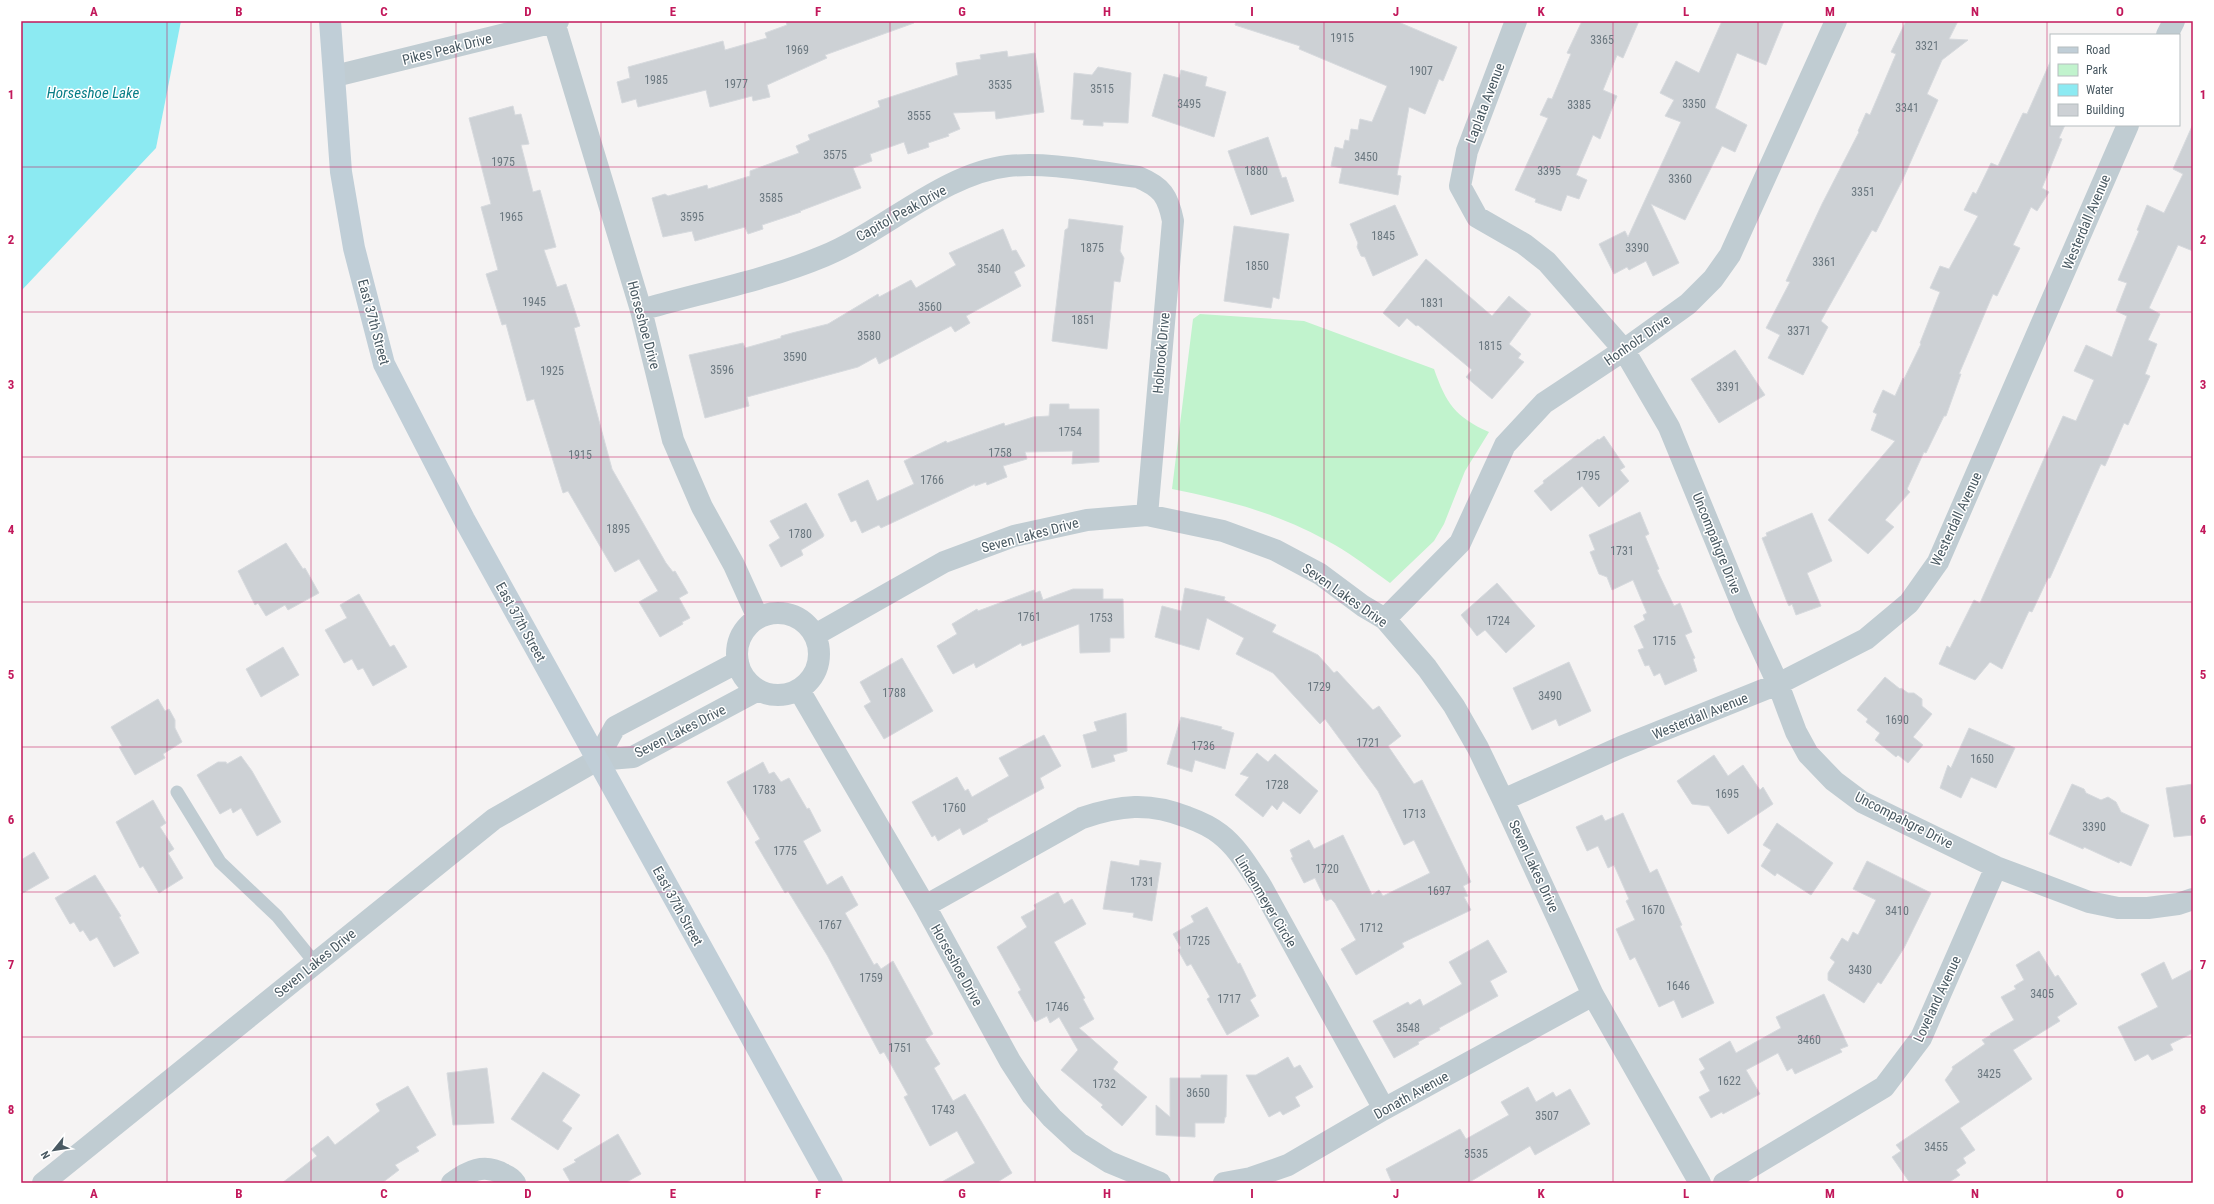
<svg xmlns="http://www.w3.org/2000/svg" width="2214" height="1204" font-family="'Roboto Condensed',sans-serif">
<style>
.green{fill:#c1f3cd}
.water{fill:#8ceaf2}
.building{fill:#cdd1d5;stroke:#d7dade}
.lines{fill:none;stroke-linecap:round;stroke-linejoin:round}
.lane{stroke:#c0ccd2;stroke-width:13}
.street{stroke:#c0ccd2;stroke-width:22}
.secondary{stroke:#c0ced7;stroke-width:22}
.grid{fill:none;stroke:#c2185b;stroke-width:1;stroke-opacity:0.55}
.labels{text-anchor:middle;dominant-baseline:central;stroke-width:3;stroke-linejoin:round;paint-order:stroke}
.number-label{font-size:12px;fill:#6a777f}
.street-label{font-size:14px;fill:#495962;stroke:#fff}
.water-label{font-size:15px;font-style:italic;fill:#087e87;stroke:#fff}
.neatline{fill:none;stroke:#c2185b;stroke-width:1.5}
.grid-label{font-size:13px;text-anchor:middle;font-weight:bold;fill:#c2185b}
</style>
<rect width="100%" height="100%" fill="#f5f3f3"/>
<path class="green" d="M1200 314 1304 321 1434 369C1446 403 1455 417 1489 432L1465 471 1444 524 1434 541 1390 583C1372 570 1354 556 1335 545 1281 514 1231 501 1172 489L1193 319Z"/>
<path class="water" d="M21 21H181L156 148 21 291Z"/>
<path class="building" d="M786 21H913L914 23 825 55 827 58 767 85 770 97 753 101 752 96 710 107 706 90 638 107 636 99 622 103 617 82 630 78 628 67 723 41 725 50 767 38 765 33 787 25Z
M1236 21H1396L1457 47 1443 81 1439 79 1425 114 1409 107 1397 175 1401 176 1398 195 1339 183 1342 168 1331 166 1335 147 1343 149 1345 140 1349 141 1351 129 1358 130 1360 119 1372 122 1387 86 1299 49 1300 46 1235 25Z
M1582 21H1639L1623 58 1617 55 1603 90 1617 96 1600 139 1593 135 1576 175 1587 180 1579 199 1567 195 1561 211 1535 202 1536 199 1515 190 1548 118 1540 115 1548 98 1552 99 1571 54 1567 53Z
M1722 21H1784L1766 65 1737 53 1715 108 1747 125 1735 152 1722 146 1685 220 1651 204 1679 263 1653 276 1646 261 1629 270 1627 267 1614 274 1599 244 1625 231 1628 237 1681 122 1665 116 1674 100 1660 93 1676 61 1699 73Z
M1906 21H1958L1949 39 1968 40 1942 60 1927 94 1938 100 1903 179 1876 232 1872 230 1821 321 1828 327 1803 375 1768 358 1780 335 1766 328 1790 282 1786 281 1822 204 1859 132 1858 131 1866 113 1870 115 1896 54 1891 52Z
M1007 51 1008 57 1035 53 1044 112 996 119 995 111 953 113 960 129 948 134 949 136 928 143 929 147 908 154 904 142 870 154 872 161 853 168 861 188 800 211 801 212 762 225 763 229 748 234 745 227 695 241 692 231 663 237 652 198 665 194 668 196 707 185 708 189 750 176V171L799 153 796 146 810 140 808 135 880 107 878 101 958 75 956 63 981 59 980 55Z
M2051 60V125H2065L2059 138 2062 139 2042 188 2049 192 2037 211 2031 207 2013 245 2020 248 1997 296 1993 294 1959 374H1961L1946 416H1944L1926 453 1924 452 1907 489 1910 492 1885 520 1894 527 1868 554 1828 520 1895 441 1871 430 1877 414 1873 412 1883 390 1895 396 1903 378 1904 379 1921 344 1920 343 1940 292 1930 288 1940 266 1949 269 1978 216 1964 210 1973 192 1976 194 1991 163 1998 166 2023 113 2027 114Z
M1098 67 1131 73 1128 123 1103 122V126L1083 125 1084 120 1071 119 1074 73 1092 75Z
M1181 70 1207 77 1205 86 1226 92 1214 137 1152 116 1164 74 1179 78Z
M513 106 515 115 521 114 529 144 521 145 533 192 540 190 556 247 544 250 557 287 566 284 580 326 574 328 612 469 666 563 673 572 675 571 688 593 679 598 690 618 682 622 683 624 660 637 639 602 658 591 639 559 615 572 568 491 563 493 534 399 527 401 506 324 502 325 486 274 498 270 481 207 491 204 469 118Z
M2193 124V251L2178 245 2149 308 2160 314 2148 340 2157 344 2145 374 2150 376 2128 425 2124 423 2105 466 2101 464 2050 578H2048L2032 612 2029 611 2002 669 1990 662 1975 680 1939 664 1947 646 1950 648 1974 600 1980 603 2063 416 2076 421 2094 380 2074 371 2086 345 2112 357 2127 316 2116 311 2127 283 2118 280 2139 231 2137 230 2147 205 2164 213 2183 174 2173 169Z
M1268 137 1282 178 1286 177 1294 201 1251 215 1228 151Z
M1395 205 1418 255 1373 276 1365 257 1361 256 1357 247 1358 243 1350 224Z
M1069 219 1123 226 1120 251 1124 258 1120 282 1114 281 1107 349 1052 341 1065 230 1068 228Z
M1234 226 1289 234 1279 299 1273 297 1271 308 1224 301Z
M1003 229 1012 251 1016 250 1025 266 1014 272 1021 286 966 316 970 323 955 332 951 326 879 364 876 357 858 367 747 397 749 406 705 418 689 355 743 343 745 348 781 338V336L792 333 828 324 878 294 879 297 911 280 916 288 956 265 949 253Z
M1426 259 1492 316 1509 296 1531 314 1509 344 1521 354 1518 358 1524 362 1492 399 1466 377 1472 370 1418 325 1416 326 1407 318 1399 327 1383 313Z
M1735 350 1765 395 1719 423 1691 379Z
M1050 404H1069V409H1099V462L1072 464 1073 451 1025 452 1027 459 1003 466 1007 477 987 485 986 482 975 486V484L881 528 879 525 862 533 856 520 851 522 838 494 868 480 877 501 914 484 904 461 946 441 947 443 1004 423 1005 426 1033 417 1049 416Z
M1604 436 1625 467 1620 470 1629 481 1599 507 1582 486 1551 511 1534 491 1544 483 1543 481 1598 439 1599 440Z
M806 503 824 535 823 537 801 550 803 555 781 567 769 545 780 538 770 521Z
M1640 512 1649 534 1645 536 1659 569 1657 570 1674 606 1680 603 1692 632 1685 635 1695 658 1693 659 1697 671 1665 685 1660 673 1654 676 1649 665 1645 666 1638 650 1644 648 1634 626 1645 620 1643 615 1647 613 1633 580 1612 590 1607 577 1599 574 1590 552 1595 550 1589 535Z
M1812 513 1832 561 1807 573 1821 606 1796 615 1792 604 1789 606 1787 602 1762 538 1767 536 1766 533Z
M286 543 303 569 305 568 319 593 288 610 285 605 266 616 258 603 255 605 238 571Z
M1497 583 1535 626 1506 653 1485 630 1477 636 1461 615Z
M1185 588 1225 597 1224 600 1276 625 1272 632 1318 655 1334 673 1337 671 1373 710 1379 706 1401 736 1388 746 1414 784 1422 780 1471 882 1463 886 1468 896 1464 897 1471 910 1402 943 1404 947 1356 975 1341 949 1356 940 1335 903 1331 899 1326 901 1315 878 1304 883 1291 858 1293 857 1290 850 1309 840 1314 849 1343 835 1372 895 1379 890 1383 896 1430 873 1414 840 1404 845 1378 791 1325 719 1320 724 1273 673 1236 654 1244 638 1207 618 1199 650 1155 637 1162 606 1181 611Z
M1073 589H1103V599H1123L1124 638H1110V652L1080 653 1079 624 1022 646 1021 643 976 668 974 663 953 674 937 646 957 634 952 624 977 609 978 611 1034 590 1035 593 1040 591 1043 600Z
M359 594 390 647 394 645 407 667 373 686 363 668 358 670 352 659 344 663 325 630 347 618 340 605Z
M283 647 299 675 261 697 246 669Z
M902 658 933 711 884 739 864 706 871 702 860 682Z
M1569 662 1591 711 1559 726 1556 719 1532 730 1513 688Z
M1885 677 1900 689 1901 688 1908 693H1914L1922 699V706L1932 714 1913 737 1923 745 1908 763 1898 755 1896 757 1875 740 1880 733 1866 722 1868 719 1857 710Z
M158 699 165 711 169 709 175 720V728L182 742 163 754 165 758 135 775 119 747 122 746 111 727Z
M1126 713 1127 751 1113 755 1115 761 1092 768 1083 735 1097 731 1094 722Z
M1181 717 1222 727 1221 729 1234 733 1225 769 1195 760 1192 772 1167 764Z
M1969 728 2015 748 1996 788 1971 777 1961 798 1940 788 1948 765 1951 768Z
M1044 735 1061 766 1040 778 1044 788 987 819 988 821 963 835 960 828 938 841 935 835 932 837 912 802 957 777 965 791 968 789 972 797 1009 776 999 758Z
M1257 753 1268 762 1275 754 1318 791 1300 814 1283 801 1277 810 1272 805 1263 817 1235 795 1249 777 1240 774Z
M1714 755 1728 776 1743 765 1760 790 1763 787 1773 804 1728 834 1709 806 1692 804 1677 781Z
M241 756 252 771 281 822 257 836 241 808 233 813 231 808 220 814 197 775 218 762H226L227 764Z
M763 762 769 774 774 772 781 782 789 778 807 809 809 808 821 831 803 841 827 885 842 876 858 905 845 913 874 965 877 963 881 969 893 961 933 1034 925 1039 940 1064 934 1068 953 1101 965 1094 1012 1173 996 1183H940L975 1163 957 1131 930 1146 904 1097 908 1095 884 1052 880 1054 827 955 788 891 785 893 755 842 760 839 727 782Z
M2072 784 2084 789 2086 793 2101 800 2108 797 2116 802 2121 812 2149 825 2131 866 2120 861 2119 863 2084 847 2083 849 2049 834Z
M2193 784V835L2174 837 2166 788Z
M153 800 166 823 160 827 174 849 168 853 183 878 159 893 143 866 140 868 116 822Z
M1623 813 1650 873 1657 869 1682 925 1680 926 1714 1003 1682 1018 1674 1000 1659 1007 1635 957 1630 960 1616 929 1635 920 1626 901 1629 899 1614 865 1608 868 1598 846 1587 851 1576 827 1602 815 1605 821Z
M1777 823 1833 863 1811 895 1777 873 1775 876 1761 866 1771 850 1763 845Z
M34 852 49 878 21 894V860Z
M1140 860 1161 863 1152 921 1133 917 1134 913 1103 909 1111 861 1139 866Z
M1867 861 1931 893 1904 948 1881 984 1878 982 1864 1003 1828 980V973L1835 962 1830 958 1842 938 1848 942 1853 932 1858 935 1876 900 1853 889Z
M95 875 121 916 119 917 139 953 114 967 97 937 90 941 83 930 80 932 74 922 70 924 55 898Z
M1058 892 1064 904 1072 899 1086 924 1054 942 1085 998 1083 999 1094 1019 1079 1028 1118 1062 1113 1069 1147 1097 1122 1126 1101 1107 1103 1105 1061 1070 1078 1050 1059 1017 1050 1023 1047 1016 1035 1022 1018 992 1021 990 997 947 1027 927 1021 917 1036 909 1034 905Z
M1207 907 1238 964 1240 963 1256 996 1250 1000 1259 1016 1227 1035 1207 999 1210 997 1191 964 1187 966 1178 950 1181 948 1173 934 1194 922 1191 916Z
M1488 940 1507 972 1490 981 1498 996 1439 1028 1440 1030 1418 1042 1419 1044 1394 1058 1373 1021 1408 1002 1410 1005 1420 999 1423 1006 1462 984 1449 962Z
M2039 951 2055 977 2058 975 2077 1004 2057 1017 2060 1021 2013 1050 2032 1079 1960 1128 1975 1150 1963 1158 1966 1163 1956 1170 1960 1175 1948 1183H1910L1892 1157 1901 1151 1896 1145 1960 1102 1945 1080 1953 1069 1952 1067 1985 1044 1982 1040 1991 1035 1990 1034 2014 1020 2001 997 2016 989 2014 986 2024 980 2016 965Z
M2164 962 2172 980 2193 969V1033L2170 1044 2173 1050 2152 1060 2148 1054 2135 1061 2118 1027 2158 1007 2141 974Z
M1824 994 1848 1046 1840 1049 1842 1052 1795 1074 1792 1068 1787 1071 1778 1053 1746 1070 1760 1094 1723 1114 1722 1112 1711 1118 1699 1097 1710 1091 1700 1072 1705 1069 1699 1059 1730 1041 1736 1053 1781 1028 1776 1017Z
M1288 1057 1294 1068 1300 1065 1313 1087 1295 1097 1300 1106 1283 1115 1280 1111 1269 1117 1246 1075H1256Z
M487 1068 494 1123 453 1125 447 1073Z
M543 1072 580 1095 562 1121 572 1128 558 1150 511 1119Z
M1201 1075H1227L1226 1117H1225L1224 1123H1195V1137L1156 1135V1105L1170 1117V1078H1201Z
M408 1086 436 1135 416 1147 419 1151 395 1165 399 1170 382 1183H282L317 1156 311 1149 328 1136 335 1145 380 1111 376 1104Z
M1528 1087 1536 1102 1553 1092 1556 1097 1570 1089 1590 1124 1535 1155 1530 1146 1468 1183H1392L1386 1169 1460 1129 1466 1139 1509 1115 1501 1102Z
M618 1134 641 1174 625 1183H571L563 1169 576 1162 574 1160Z"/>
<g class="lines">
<path class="lane" d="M177 792 220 862 277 916 315 963"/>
<path class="street" d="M1516 21 1467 151 1460 186 1477 217 1524 244 1547 262 1624 350 1669 427 1747 617 1778 684 1796 732 1808 754 1834 781 1862 802 1996 867 2089 902 2118 908H2148L2178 904 2193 899
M554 22 641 310 673 440 702 507 734 565 758 618
M2167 35 2174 21
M335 76 558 21
M641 310C700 293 767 280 824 256 883 232 944 173 1008 166 1051 162 1096 172 1138 177 1162 187 1168 196 1173 221L1147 515
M737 654a41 41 0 1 1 82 0a41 41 0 1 1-82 0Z
M1385 619 1460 543 1505 445 1544 403 1624 350 1688 304 1713 279 1730 255 1836 21
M815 635 944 562 1014 536 1087 520 1147 515 1223 531 1275 550 1320 574 1363 606 1385 619 1427 668 1454 706 1478 748 1503 800 1593 995 1700 1183
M799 690 925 906 1010 1061 1032 1095 1052 1118 1079 1143 1109 1162 1160 1183
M597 760 615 727 738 662
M1503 800 1621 747 1778 684 1866 639 1909 603 1938 562 2128 125
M925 906 1082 818C1120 805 1149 802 1187 817 1198 821 1210 826 1220 834 1237 847 1248 866 1260 884L1384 1109
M43 1183 494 819 597 760 633 757 758 690
M452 1183C468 1171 484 1163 503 1174 508 1176 512 1178 515 1183
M1224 1183 1251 1178 1288 1165 1384 1109 1593 995
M1724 1183 1884 1087 1921 1038 1996 867"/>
<path class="secondary" d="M330 21 341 172 354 248 384 364 464 519 832 1183"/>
</g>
<path class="grid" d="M167 21V1183M311 21V1183M456 21V1183M601 21V1183M745 21V1183M890 21V1183M1035 21V1183M1179 21V1183M1324 21V1183M1469 21V1183M1613 21V1183M1758 21V1183M1903 21V1183M2047 21V1183M21 167H2193M21 312H2193M21 457H2193M21 602H2193M21 747H2193M21 892H2193M21 1037H2193"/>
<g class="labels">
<g class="number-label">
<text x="1342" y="38">1915</text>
<text x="1602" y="40">3365</text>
<text x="1927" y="46">3321</text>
<text x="797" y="50">1969</text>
<text x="1421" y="71">1907</text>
<text x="656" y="80">1985</text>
<text x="736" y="84">1977</text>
<text x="1000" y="85">3535</text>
<text x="1102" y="89">3515</text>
<text x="1189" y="104">3495</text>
<text x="1694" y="104">3350</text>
<text x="1579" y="105">3385</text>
<text x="1907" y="108">3341</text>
<text x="919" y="116">3555</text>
<text x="835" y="155">3575</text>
<text x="1366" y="157">3450</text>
<text x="503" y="162">1975</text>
<text x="1256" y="171">1880</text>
<text x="1549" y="171">3395</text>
<text x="1680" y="179">3360</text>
<text x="1863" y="192">3351</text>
<text x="771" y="198">3585</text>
<text x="511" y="217">1965</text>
<text x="692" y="217">3595</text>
<text x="1383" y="236">1845</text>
<text x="1092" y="248">1875</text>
<text x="1637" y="248">3390</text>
<text x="1824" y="262">3361</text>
<text x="1257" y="266">1850</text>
<text x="989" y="269">3540</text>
<text x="534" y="302">1945</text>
<text x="1432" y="303">1831</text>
<text x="930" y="307">3560</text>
<text x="1083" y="320">1851</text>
<text x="1799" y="331">3371</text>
<text x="869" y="336">3580</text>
<text x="1490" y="346">1815</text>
<text x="795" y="357">3590</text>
<text x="722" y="370">3596</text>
<text x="552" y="371">1925</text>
<text x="1728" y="387">3391</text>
<text x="1070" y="432">1754</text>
<text x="1000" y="453">1758</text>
<text x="580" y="455">1915</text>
<text x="1588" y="476">1795</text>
<text x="932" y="480">1766</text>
<text x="618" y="529">1895</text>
<text x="800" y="534">1780</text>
<text x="1622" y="551">1731</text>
<text x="1029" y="617">1761</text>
<text x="1101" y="618">1753</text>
<text x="1498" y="621">1724</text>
<text x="1664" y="641">1715</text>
<text x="1319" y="687">1729</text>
<text x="894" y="693">1788</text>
<text x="1550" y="696">3490</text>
<text x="1897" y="720">1690</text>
<text x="1368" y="743">1721</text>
<text x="1203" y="746">1736</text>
<text x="1982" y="759">1650</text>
<text x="1277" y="785">1728</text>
<text x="764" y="790">1783</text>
<text x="1727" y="794">1695</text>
<text x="954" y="808">1760</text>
<text x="1414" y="814">1713</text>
<text x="2094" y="827">3390</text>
<text x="785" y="851">1775</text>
<text x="1327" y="869">1720</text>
<text x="1142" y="882">1731</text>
<text x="1439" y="891">1697</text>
<text x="1653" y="910">1670</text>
<text x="1897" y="911">3410</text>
<text x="830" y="925">1767</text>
<text x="1371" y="928">1712</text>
<text x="1198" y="941">1725</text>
<text x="1860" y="970">3430</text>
<text x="871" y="978">1759</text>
<text x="1678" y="986">1646</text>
<text x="2042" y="994">3405</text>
<text x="1229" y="999">1717</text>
<text x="1057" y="1007">1746</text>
<text x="1408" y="1028">3548</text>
<text x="1809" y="1040">3460</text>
<text x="900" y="1048">1751</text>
<text x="1989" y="1074">3425</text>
<text x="1729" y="1081">1622</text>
<text x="1104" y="1084">1732</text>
<text x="1198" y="1093">3650</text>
<text x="943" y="1110">1743</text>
<text x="1547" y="1116">3507</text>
<text x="1936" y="1147">3455</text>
<text x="1476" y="1154">3535</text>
</g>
<g class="street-label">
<text transform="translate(447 49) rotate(-14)">Pikes Peak Drive</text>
<text transform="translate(1485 103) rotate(-69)">Laplata Avenue</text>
<text transform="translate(901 213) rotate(-29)">Capitol Peak Drive</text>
<text transform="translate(2086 222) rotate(-67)">Westerdall Avenue</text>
<text transform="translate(374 322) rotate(75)">East 37th Street</text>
<text transform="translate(644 325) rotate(75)">Horseshoe Drive</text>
<text transform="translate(1637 340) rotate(-35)">Honholz Drive</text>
<text transform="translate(1161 353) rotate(-85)">Holbrook Drive</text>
<text transform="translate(1956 519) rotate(-65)">Westerdall Avenue</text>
<text transform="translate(1030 535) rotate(-15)">Seven Lakes Drive</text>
<text transform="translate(1717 543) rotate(68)">Uncompahgre Drive</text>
<text transform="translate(1345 595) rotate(35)">Seven Lakes Drive</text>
<text transform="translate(521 622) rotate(61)">East 37th Street</text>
<text transform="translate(1700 716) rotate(-22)">Westerdall Avenue</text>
<text transform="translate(680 731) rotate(-27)">Seven Lakes Drive</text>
<text transform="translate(1904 820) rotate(27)">Uncompahgre Drive</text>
<text transform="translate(1534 866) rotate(65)">Seven Lakes Drive</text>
<text transform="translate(1266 901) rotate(59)">Lindenmeyer Circle</text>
<text transform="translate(678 906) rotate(61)">East 37th Street</text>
<text transform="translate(315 963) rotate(-39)">Seven Lakes Drive</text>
<text transform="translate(957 965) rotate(61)">Horseshoe Drive</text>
<text transform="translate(1937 999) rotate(-65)">Loveland Avenue</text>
<text transform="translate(1411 1095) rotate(-29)">Donath Avenue</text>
</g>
<g class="water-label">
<text x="93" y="93">Horseshoe Lake</text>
</g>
</g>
<rect width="2214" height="1204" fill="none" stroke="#ffffff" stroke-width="44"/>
<rect x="2050" y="34" width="130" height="92" fill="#ffffff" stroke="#b6bdc0"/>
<rect x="2058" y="47" width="20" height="6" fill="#c0ced7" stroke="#b6bdc0"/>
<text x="2086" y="54" font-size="12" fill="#495962">Road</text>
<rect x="2058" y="64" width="20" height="12" fill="#c1f3cd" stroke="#b6bdc0"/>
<text x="2086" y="74" font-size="12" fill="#495962">Park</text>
<rect x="2058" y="84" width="20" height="12" fill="#8ceaf2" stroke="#b6bdc0"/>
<text x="2086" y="94" font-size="12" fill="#495962">Water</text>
<rect x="2058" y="104" width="20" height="12" fill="#cdd1d5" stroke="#b6bdc0"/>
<text x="2086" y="114" font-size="12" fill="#495962">Building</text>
<g transform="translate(54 1150) rotate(240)" stroke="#ffffff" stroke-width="3" paint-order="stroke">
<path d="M0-3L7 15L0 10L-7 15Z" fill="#495962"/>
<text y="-6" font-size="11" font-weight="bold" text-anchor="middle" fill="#495962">N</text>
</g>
<rect x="22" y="22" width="2170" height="1160" class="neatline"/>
<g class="grid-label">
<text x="94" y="16">A</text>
<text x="239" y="16">B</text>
<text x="384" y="16">C</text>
<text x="528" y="16">D</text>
<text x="673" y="16">E</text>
<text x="818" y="16">F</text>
<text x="962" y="16">G</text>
<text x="1107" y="16">H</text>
<text x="1252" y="16">I</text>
<text x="1396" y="16">J</text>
<text x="1541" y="16">K</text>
<text x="1686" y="16">L</text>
<text x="1830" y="16">M</text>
<text x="1975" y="16">N</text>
<text x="2120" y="16">O</text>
<text x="11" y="99">1</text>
<text x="2203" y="99">1</text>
<text x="11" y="244">2</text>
<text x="2203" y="244">2</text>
<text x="11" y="389">3</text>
<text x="2203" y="389">3</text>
<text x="11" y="534">4</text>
<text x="2203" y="534">4</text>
<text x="11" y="679">5</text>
<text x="2203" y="679">5</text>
<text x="11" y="824">6</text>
<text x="2203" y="824">6</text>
<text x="11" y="969">7</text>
<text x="2203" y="969">7</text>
<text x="11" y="1114">8</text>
<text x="2203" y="1114">8</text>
<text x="94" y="1198">A</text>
<text x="239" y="1198">B</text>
<text x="384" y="1198">C</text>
<text x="528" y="1198">D</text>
<text x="673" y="1198">E</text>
<text x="818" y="1198">F</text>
<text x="962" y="1198">G</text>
<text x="1107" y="1198">H</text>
<text x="1252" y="1198">I</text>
<text x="1396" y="1198">J</text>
<text x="1541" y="1198">K</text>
<text x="1686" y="1198">L</text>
<text x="1830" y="1198">M</text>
<text x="1975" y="1198">N</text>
<text x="2120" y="1198">O</text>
</g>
</svg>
